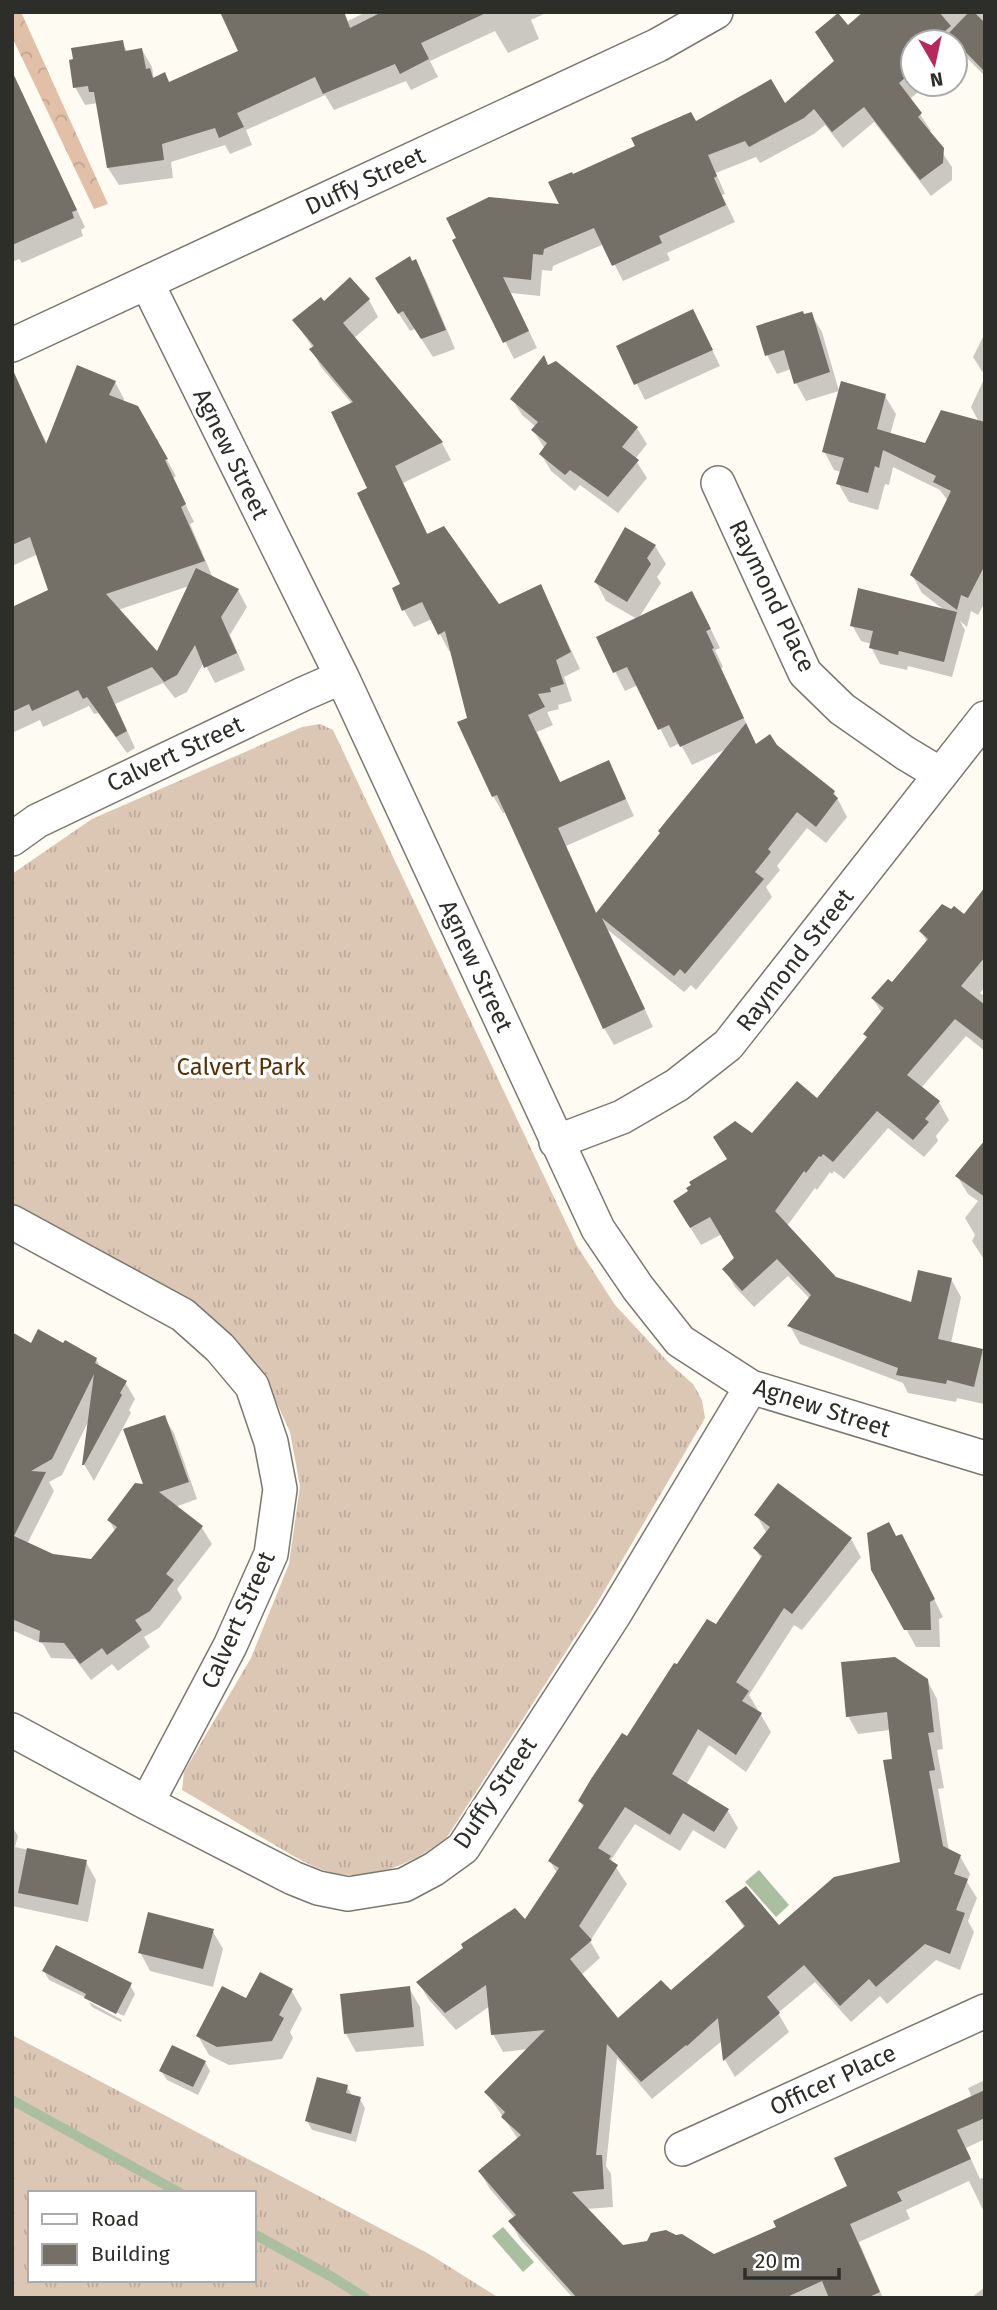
<svg xmlns="http://www.w3.org/2000/svg" width="997" height="2310" font-family="'Fira Sans',sans-serif">
<style>
.grass{fill:url(#grass-tufts);fill-rule:evenodd}
.forest{fill:url(#forest-crowns)}
.water{fill:#aabf9f}
.shadow{fill:#0003;fill-rule:evenodd}
.lines{fill:none;stroke-linecap:round;stroke-linejoin:round}
.stream{stroke:#aabf9f;stroke-width:10}
.building{fill:#747068}
.minor-casing{stroke:#7a786f;stroke-width:36}
.minor{stroke:#fff;stroke-width:33}
.labels{text-anchor:middle;dominant-baseline:central;stroke-width:7;stroke-linejoin:round;paint-order:stroke}
.street-label{font-size:24px;fill:#2d2d29;stroke:#fff}
.park-label{font-size:24px;fill:#5a3003;stroke:#fff}
</style>
<defs>
<pattern id="grass-tufts" width="24" height="20" patternUnits="userSpaceOnUse" patternTransform="scale(1.75)"><rect width="24" height="20" fill="#dcc6b4"/><path d="M3 7l-1-3M5 7V3M7 7l1-3M15 17l-1-3M17 17v-4M19 17l1-3" fill="none" stroke="#bdaa9b"/></pattern>
<pattern id="forest-crowns" width="20" height="18" patternUnits="userSpaceOnUse" patternTransform="scale(1.75)"><rect width="20" height="18" fill="#e1c0a7"/><path d="M2 6a3 3 0 1 1 6 0M12 15a3 3 0 1 1 6 0" fill="none" stroke="#c1a590"/></pattern>
</defs>
<rect width="100%" height="100%" fill="#fdfbf2"/>
<path class="grass" d="M320 724 333 730 577 1246 615 1305 669 1363 693 1384 702 1400 705 1418 596 1605 447 1837C414 1864 366 1885 323 1870 301 1862 281 1848 261 1837 235 1821 209 1806 182 1790L184 1772 251 1658 289 1564 300 1486 290 1432 266 1379 233 1336 185 1298 12 1204V874L92 819 302 727Z
M12 2035 429 2254 499 2298H12ZM30 2193H254V2280H30Z"/>
<path class="forest" d="M12 12H21L108 204 94 209 12 37Z"/>
<path class="water" d="M759 1870 789 1905 776 1917 745 1882Z
M503 2227 534 2262 523 2272 492 2236Z"/>
<path class="shadow" d="M344 12 348 21 366 12H548L531 20 539 39 508 53 495 31 430 61 438 77 411 90 406 81 334 110 325 95 246 130 252 145 230 154 225 145 171 162 173 178 119 185 108 168 98 103 85 105 75 87 122 42 128 53 142 50 152 67 154 80 169 84Z
M865 12H985V76L962 53 955 60V42H913V84H927L910 99 931 131 928 132 952 167V180L931 196 874 122 843 148 825 125 814 134 760 163 756 157 716 173 725 194 722 195 735 222 667 253 670 260 623 281 604 244 553 266 552 271 542 270 540 296 511 293 537 348 514 359 455 241 562 206 572 176 696 123 784 105 835 62 848 28Z
M12 73 85 227 81 230 83 236 22 263 19 259 12 262Z
M415 262 426 280 455 349 433 357 415 329 410 331 388 297Z
M369 300 378 317 354 338 442 443 451 460 403 483 428 535 498 606 541 586 580 669 564 677 572 701 558 705 559 709 547 712 553 725 537 732 561 784 609 762 634 816 566 846 597 914 726 749 692 765 680 743 670 748 638 685 625 691 598 638 637 619 606 601 596 582 655 546 666 564 657 577 661 583 638 619 702 611 720 648 715 650 723 667 721 668 756 745 775 746 834 792 847 817 826 843 807 828 777 866 780 870 766 887 772 897 696 990 691 985 684 992 608 930 653 1027 614 1045 604 1028 506 812 503 813 493 796 452 650 449 651 432 619 414 627 404 610 402 585 370 489 353 405 321 367 312 350 313 348 295 321 324 303Z
M811 314 822 332 839 391 806 401 796 383 791 369 777 374 767 355 804 316Z
M701 327 720 366 645 400 618 346Z
M985 333V376L973 357Z
M548 366 637 428 647 444 635 459 647 478 618 513 580 485 575 491 551 471 541 454 545 449 533 430 536 427 522 415 512 399Z
M985 377V602L978 615 971 611 967 627 960 621 965 630 952 677 908 666 907 670 880 664 871 647 872 644 861 641 852 625 947 612 922 593 912 575 948 501 940 490 893 467 889 485 885 484 878 510 849 502 838 483 841 472 834 470 824 451 885 396 896 414 890 435 926 445 979 422 971 407Z
M115 382 124 399 123 402 137 407 176 476 173 478 194 522 190 524 213 578 238 590 247 607 230 635 245 670 215 683 204 662 187 692 175 698 163 683 115 704 135 748 127 753 98 713 94 714 89 706 43 727 40 720 12 733V617L50 591 38 554 12 566V417L29 409 48 445ZM189 586 157 654 118 610Z
M985 890V987L980 993 985 996V1051L966 1036 921 1088 939 1102 949 1120 936 1136 938 1141 924 1157 888 1128 844 1179 834 1171 832 1174 830 1172 817 1190 815 1188 787 1226 835 1278 913 1305 951 1279 961 1297 951 1343 982 1351 985 1355 984 1404 957 1398 956 1402 908 1393 903 1383 800 1344 790 1326 810 1299 788 1276 754 1307 735 1287 725 1269 736 1259 722 1234 701 1245 685 1219 728 1160 752 1135 817 1101 868 1039 882 1013 873 999 892 985 927 942 921 931 964 916Z
M985 1143V1261L972 1241 975 1235 965 1218 978 1201 968 1194 957 1176Z
M12 1334 32 1345 96 1359 101 1368 125 1382 135 1399 129 1410 131 1413 94 1481 84 1464 89 1420 62 1475 49 1482 54 1491 27 1544 52 1555 92 1560 115 1531 109 1520 145 1486 164 1417 174 1433 197 1499 175 1507 202 1528 212 1544 177 1589 182 1598 159 1628 144 1637 150 1647 118 1671 112 1664 91 1680 75 1659 51 1658 43 1644 12 1630Z
M757 1516 851 1539 861 1557 802 1630 794 1625 749 1695 758 1710 756 1712 761 1715 771 1732 746 1772 709 1745 686 1785 728 1811 738 1828 725 1849 693 1830 680 1851 635 1824 611 1860 627 1884 590 1941 600 1958 581 1975 618 2020 670 1993 745 1929 727 1901 779 1928 902 1863 890 1730 858 1734 848 1716 927 1680 937 1699 943 1749 937 1750 944 1788 938 1789 949 1851 960 1856 970 1874 967 1882 977 1898 968 1921 974 1932 960 1970 936 1960 887 2004 880 1996 851 2022 815 1982 778 2013 789 2032 735 2077 725 2060 723 2040 652 2099 617 2058 606 2166 611 2174 613 2207 586 2209 622 2246 714 2256 778 2228 849 2187 972 2098 968 2088 985 2080V2139L966 2148 980 2179 985 2177V2214L969 2181 906 2210 910 2219 859 2242 883 2298H573L520 2239 510 2221 515 2218 490 2189 480 2172 518 2139 486 2092 528 2049 503 2052 493 2034 490 2006 456 2030 429 2000 419 1983 525 1922 557 1873 550 1861 584 1808 580 1801 628 1739 677 1667 717 1627 762 1560 755 1548 767 1534Z
M896 1538 911 1553 943 1617 939 1619 940 1647H916L873 1569Z
M12 1826 18 1836 15 1847 86 1862 96 1880 88 1922 12 1906Z
M212 1930 223 1949 213 1987 150 1971 140 1952Z
M44 1971 130 1985 135 1994 124 2016 49 1980Z
M409 1988 420 2007 424 2046 356 2052 346 2034Z
M291 1990 302 2009 290 2032 293 2038 282 2059 229 2065 209 2055 198 2036 247 2001Z
M89 2002 122 2020 121 2022 92 2007Z
M205 2062 210 2071 198 2095 167 2080 161 2071Z
M347 2087 353 2097 360 2099 365 2108 356 2142 312 2130 307 2121Z
M985 2287V2298H971Z"/>
<g class="lines">
<path class="stream" d="M12 2100 180 2193
M254 2234 332 2277 365 2298"/>
</g>
<path class="building" d="M220 12H344L350 28 382 12H488L421 43 429 59 400 74 395 64 323 94 315 77 237 113 244 127 219 138 215 128 162 144 164 160 107 168 94 92H89L88 86 73 88 69 60 73 59 71 48 123 40 125 51 142 48 146 69 150 68 153 78 165 72 169 82 238 51Z
M863 12H939L951 26 932 42H913V71L899 83 922 113 918 117 944 148 943 163 920 180 864 107 832 132 814 109 804 118 749 147 745 141 708 155 717 176 714 178 726 205 659 236 662 243 612 266 594 228 544 249 543 255 533 254 531 280 503 277 529 331 503 343 452 240 456 238 446 218 489 197 559 204 548 182 572 172 573 174 635 146 631 138 691 112 696 121 771 79 785 103 834 61 815 32 838 13 848 25Z
M969 12H974L985 23V72L948 34Z
M12 71 77 210 72 212 74 218 12 245Z
M410 256 412 261 416 259 446 330 421 339 403 311 398 314 375 278Z
M350 277 370 299 343 323 443 442 395 466 427 534 444 526 499 604 541 584 571 652 556 660 564 684 550 688 551 692 538 694 545 707 528 715 560 782 609 760 626 799 558 828 596 913 660 833 658 831 746 723 756 744 770 734 777 745 835 791 833 794 838 798 816 827 797 812 768 849 771 852 755 872 764 879 685 974 680 969 674 976 602 918 645 1009 603 1029 497 795 492 797 457 722 467 718 445 631 438 635 422 602 402 611 392 588 400 584 357 493 367 488 331 412 353 402 309 349 314 346 292 320 321 297 324 301Z
M693 309 713 350 634 385 616 346Z
M803 311 804 314 812 312 830 372 794 384 784 350 765 356 756 326Z
M544 355 548 365 556 361 638 427 622 447 639 460 608 497 570 470 565 475 539 454 547 443 531 430 538 422 510 399Z
M77 365 116 381 109 395 138 406 168 459 165 460 186 504 181 507 205 561 106 594 157 651 196 568 239 589 221 617 237 653 204 668 195 645 177 675 164 682 152 667 107 687 127 731 116 737 87 697 83 699 78 690 32 711 29 704 12 712V607L48 590 30 537 12 545V368L46 444Z
M841 381 886 394 877 429 925 443 941 410 985 422V565L968 598 961 595 957 610 910 575 951 491 933 482 936 476 883 450 879 468 875 466 868 493 836 484 844 458 822 452Z
M625 527 656 545 647 558 651 564 627 602 594 582Z
M858 588 957 612 944 662 899 651 898 655 869 648 873 631 850 626Z
M692 591 711 629 706 631 714 648 712 649 744 718 680 747 669 725 658 730 627 667 613 673 596 637Z
M985 887V957L961 986 985 1005V1042L955 1019 907 1075 940 1101 925 1119 929 1122 913 1140 877 1111 833 1162 823 1154 821 1157 819 1156 806 1173 804 1171 775 1211 836 1277 911 1302 918 1270 952 1278 938 1339 983 1349 974 1387 947 1380 946 1384 896 1375 898 1368 787 1326 811 1295 777 1259 742 1291 722 1269 734 1258 710 1217 690 1228 673 1201 688 1191 686 1188 691 1185 689 1182 727 1159 713 1137 735 1121 752 1133 797 1081 817 1098 867 1037 863 1034 884 1008 871 998 888 979 892 982 928 939 919 931 942 904 951 909 954 906 964 914Z
M985 1140V1197L955 1176Z
M38 1329 63 1343 65 1340 97 1358 95 1363 127 1381 120 1393 122 1395 84 1465H82L94 1374 52 1459 31 1471 46 1472 14 1536 53 1554 91 1559 117 1527 107 1520 135 1483 143 1484 123 1429 165 1415 189 1482 159 1492 203 1526 166 1574 174 1580 150 1611 135 1620 142 1630 107 1655 102 1648 80 1664 64 1643 39 1642 40 1631 12 1619V1332L31 1343Z
M778 1483 852 1538 792 1614 784 1608 736 1682 749 1691 742 1701 762 1713 736 1755 698 1729 672 1774 729 1809 714 1832 683 1813 670 1835 625 1807 598 1848 611 1856 609 1859 618 1865 579 1926 592 1940 570 1959 618 2018 661 1980 671 1990 745 1926 725 1901 746 1886 779 1925 834 1877 900 1862 883 1760 892 1759 887 1712 846 1717 841 1662 895 1657 928 1679 934 1732 928 1733 935 1770 929 1771 943 1846 961 1855 954 1874 968 1879 956 1910 965 1913 950 1954 925 1944 876 1987 869 1979 840 2006 804 1965 767 1997 780 2013 723 2061 718 2018 687 2046 686 2045 641 2082 607 2044 596 2155H602L604 2189 572 2192 623 2245 647 2241 651 2233 666 2230 676 2235 682 2234 714 2254 776 2227 773 2221 847 2186 834 2158 985 2090V2118L957 2130 971 2159 897 2192 902 2201 850 2224 880 2292 867 2298H829L822 2281 785 2298H577L508 2221 516 2215 478 2171 521 2135 501 2117 505 2112 484 2092 545 2030 491 2035 486 1985 445 2013 416 1982 463 1948 461 1944 515 1908 525 1919 559 1868 548 1861 584 1805 578 1801 591 1779 622 1733 627 1736 674 1663 677 1664 707 1619 716 1624 762 1556 753 1548 770 1527 754 1515Z
M889 1522 896 1536 902 1534 935 1599 930 1602 931 1630H904L871 1570 867 1533Z
M27 1848 87 1860 78 1905 18 1893Z
M148 1912 214 1929 203 1969 138 1953Z
M56 1945 132 1983 116 2014 84 1998 86 1994 42 1971Z
M260 1972 293 1989 279 2015 284 2018 272 2041 217 2047 196 2036 222 1986 246 1998Z
M410 1986 414 2027 344 2034 340 1994Z
M172 2045 206 2061 193 2087 159 2071Z
M317 2077 348 2085 346 2093 361 2097 351 2134 305 2121Z"/>
<g class="lines">
<g class="minor-casing">
<path id="minor" d="M147 283 342 677 598 1229 638 1288 680 1341 751 1387 985 1458
M12 345 658 45 716 12
M718 483 805 673 842 709 905 753 940 774
M12 839 37 821 303 694 342 677
M556 1142 622 1117 677 1085 728 1045 985 718
M12 1222 183 1315 220 1348 252 1386 271 1442 280 1489 271 1554 230 1646 147 1803
M12 1730 147 1803 293 1878 318 1888 348 1894 404 1885 434 1869 463 1848 614 1615 751 1387
M682 2149 985 2011"/>
</g>
<use href="#minor" class="minor"/>
</g>
<g class="labels">
<g class="street-label">
<text transform="translate(365 181) rotate(-25)">Duffy Street</text>
<text transform="translate(231 454) rotate(64)">Agnew Street</text>
<text transform="translate(772 596) rotate(64)">Raymond Place</text>
<text transform="translate(175 754) rotate(-25)">Calvert Street</text>
<text transform="translate(795 960) rotate(-52)">Raymond Street</text>
<text transform="translate(476 966) rotate(65)">Agnew Street</text>
<text transform="translate(822 1408) rotate(18)">Agnew Street</text>
<text transform="translate(238 1620) rotate(-66)">Calvert Street</text>
<text transform="translate(495 1793) rotate(-56)">Duffy Street</text>
<text transform="translate(833 2080) rotate(-25)">Officer Place</text>
</g>
<g class="park-label">
<text x="241" y="1067">Calvert Park</text>
</g>
</g>
<rect width="997" height="2310" fill="none" stroke="#2d2d29" stroke-width="28"/>
<rect x="28" y="2191" width="228" height="91" fill="#ffffff" stroke="#ababa9" stroke-width="2"/>
<rect x="42" y="2214" width="35" height="10" fill="#ffffff" stroke="#ababa9" stroke-width="2"/>
<text x="91" y="2226" font-size="21" fill="#2d2d29">Road</text>
<rect x="42" y="2244" width="35" height="21" fill="#747068" stroke="#ababa9" stroke-width="2"/>
<text x="91" y="2261" font-size="21" fill="#2d2d29">Building</text>
<g transform="translate(934 63) rotate(171)"><circle r="33" fill="#ffffff" stroke="#ababa9" stroke-width="2"/>
<path d="M0-5L12 26L0 18L-12 26Z" fill="#b7295c"/>
<text y="-10" font-size="19" font-weight="bold" text-anchor="middle" fill="#2d2d29">N</text>
</g>
<path d="M745 2268v10h94v-10" fill="none" stroke="#2d2d29" stroke-width="3.5"/>
<text x="755" y="2268" font-size="21" fill="#2d2d29" stroke="#ffffff" stroke-width="5" paint-order="stroke">20 m</text>
</svg>
